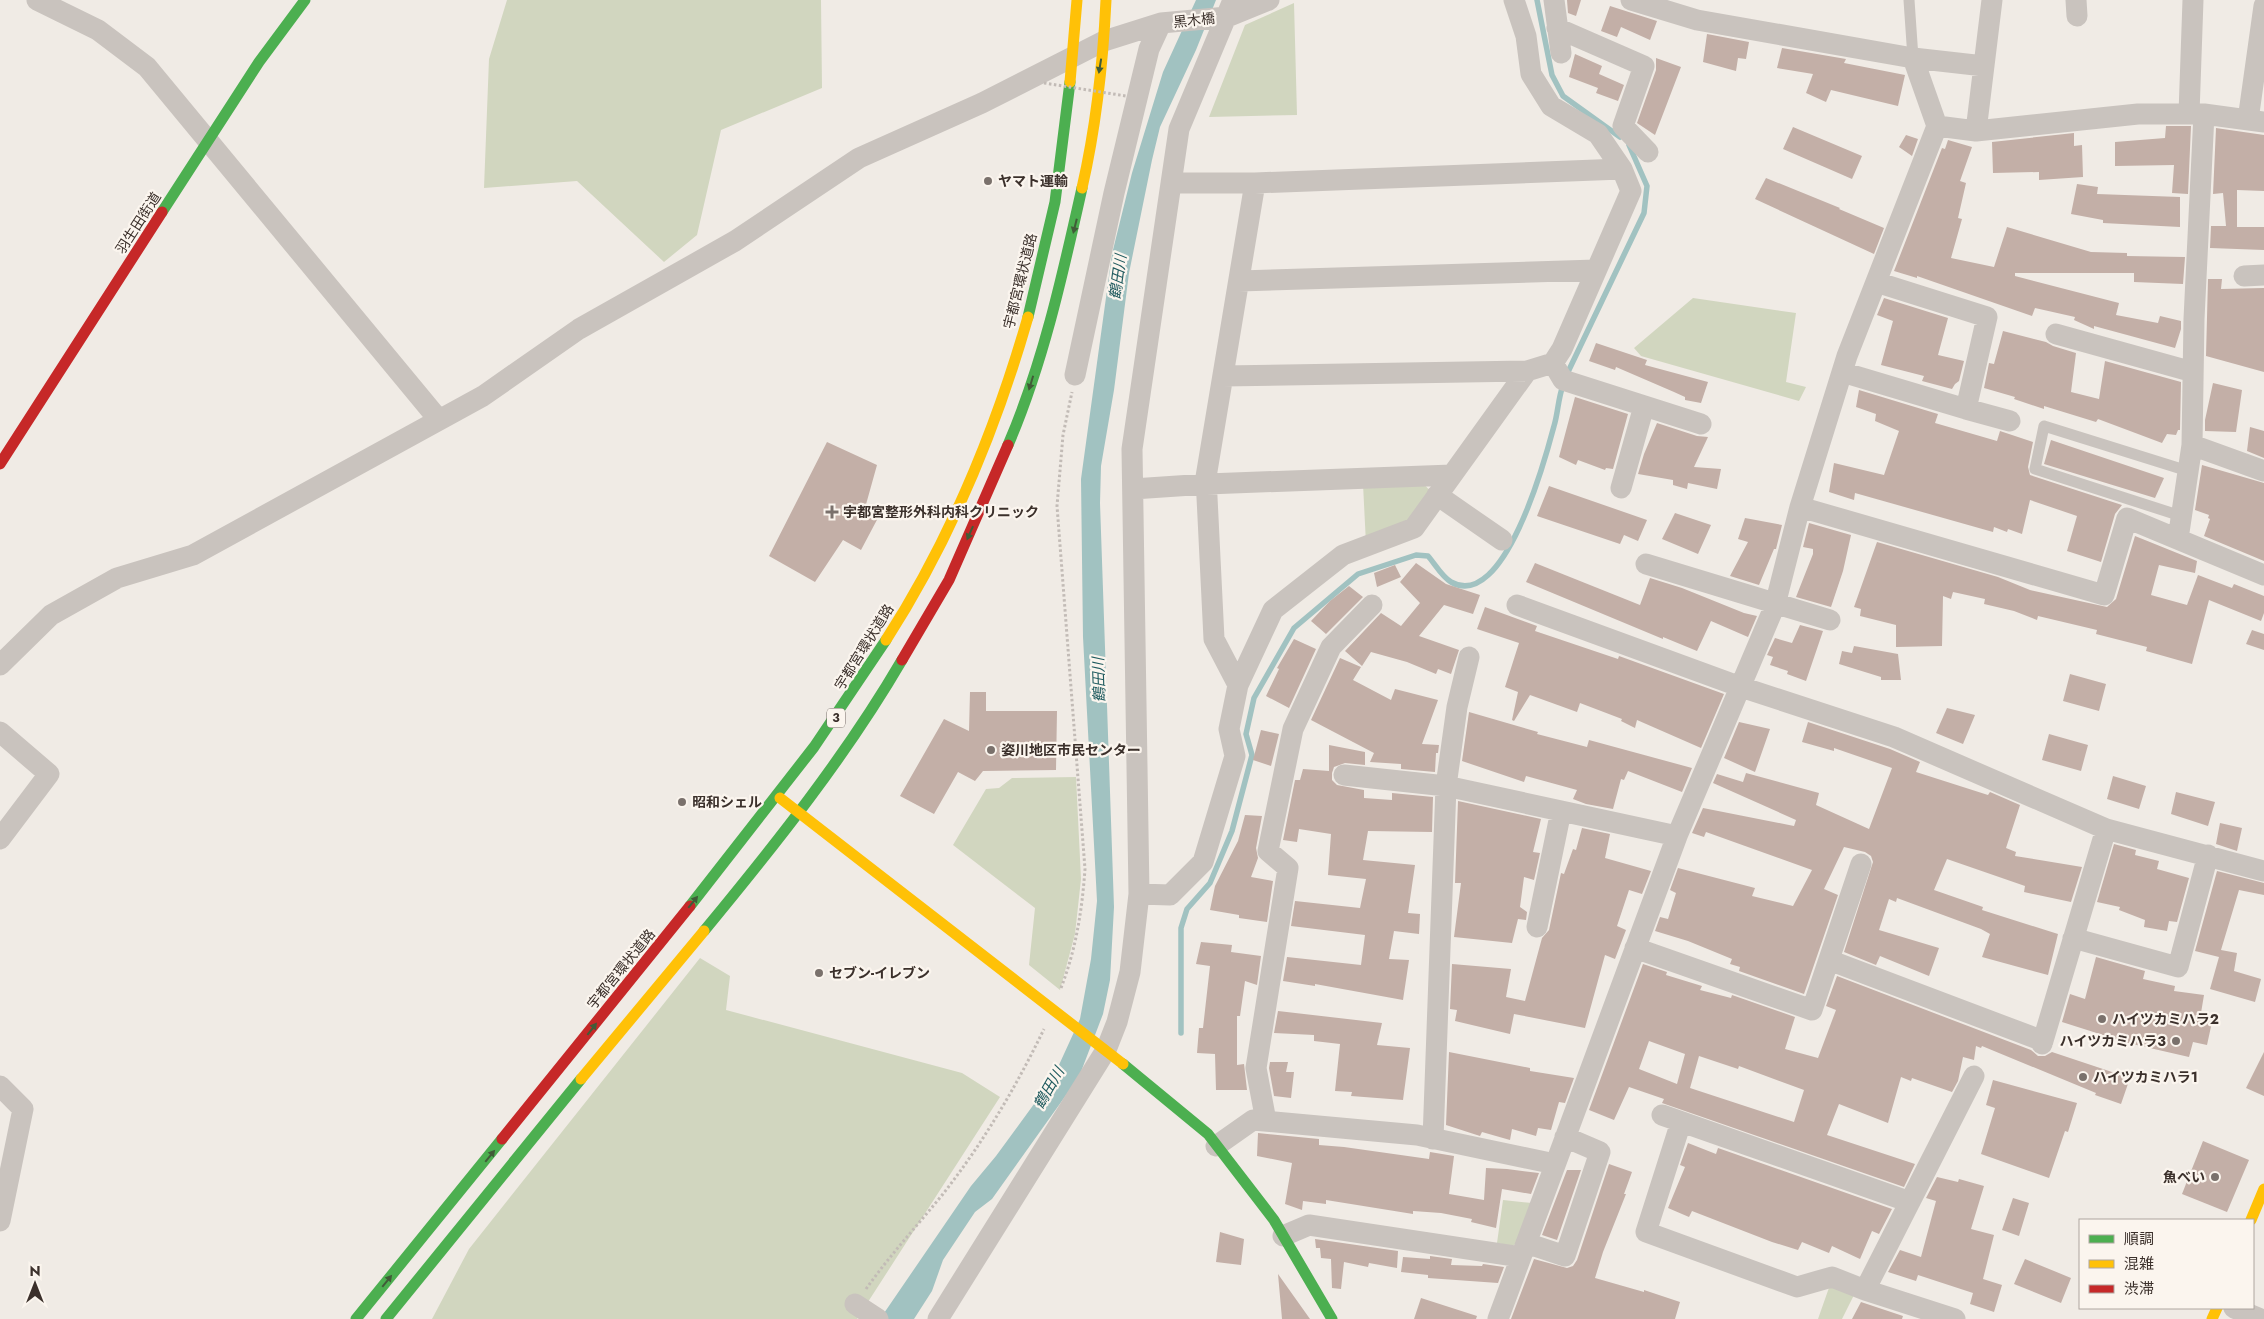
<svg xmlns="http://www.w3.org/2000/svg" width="2264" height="1319" font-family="Jost,'Noto Sans JP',sans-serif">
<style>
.green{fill:#d1d6bf}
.water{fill:#a1c2c1}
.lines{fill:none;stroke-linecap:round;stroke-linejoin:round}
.stream{stroke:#a1c2c1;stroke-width:5.5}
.building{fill:#c3afa7;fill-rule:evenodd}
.path{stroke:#c2bbb6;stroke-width:3;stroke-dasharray:2.5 2.5;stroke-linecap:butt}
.lane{stroke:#c9c3be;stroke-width:11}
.street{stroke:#c9c3be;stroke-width:21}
.fast{stroke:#4caf50;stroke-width:11}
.slow{stroke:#ffc107;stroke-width:11}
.jam{stroke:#c62828;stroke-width:11}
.path-bridge{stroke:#c2bbb6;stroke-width:3;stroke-dasharray:2.5 2.5;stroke-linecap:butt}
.oneway{fill:#415c38}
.poi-dot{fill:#7a716c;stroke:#fbf5ee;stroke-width:2}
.labels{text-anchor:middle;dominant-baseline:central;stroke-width:4.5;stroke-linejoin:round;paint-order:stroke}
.shield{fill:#fbf5ee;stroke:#756b66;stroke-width:1}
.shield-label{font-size:12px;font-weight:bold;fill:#3b302b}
.street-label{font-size:14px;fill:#3b302b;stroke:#fbf5ee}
.poi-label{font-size:14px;font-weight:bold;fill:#3b302b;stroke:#fbf5ee;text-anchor:start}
.water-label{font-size:15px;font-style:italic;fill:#1f5a5e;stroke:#fbf5ee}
</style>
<rect width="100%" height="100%" fill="#f0ebe5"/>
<path class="green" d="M507 0H821L822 88 721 130 697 235 664 262 577 181 484 188 489 59Z
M1294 3 1297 115 1209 117 1245 25Z
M1693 298 1796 313 1786 382 1806 387 1799 401 1641 356 1634 348Z
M1422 482 1432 493 1410 526 1366 544 1363 484Z
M1076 777 1081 879 1075 934 1060 990 1029 965 1035 908 953 845 986 789 999 788 1012 778Z
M700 958 730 976 726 1010 962 1073 1000 1097 857 1319H432L469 1249Z
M1503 1200 1532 1203 1521 1241 1512 1246 1497 1243Z
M1831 1282 1856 1291 1842 1319H1818Z"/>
<path class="water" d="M1196 0H1216L1196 50 1160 127 1152 160 1129 273 1114 390 1101 466 1100 503 1114 907 1110 980 1103 1014 1079 1077 992 1199 975 1212 943 1260 932 1291 914 1319H880L971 1186 996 1156 1053 1078 1080 1019 1091 959 1097 901 1083 637 1081 479 1112 254 1132 173 1163 72Z"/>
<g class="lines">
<path class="stream" d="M1537 0 1552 75 1563 96 1620 137
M1567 374 1644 213 1647 186 1629 145
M1181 1033V928L1187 909 1210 883 1232 831 1252 755 1246 734 1254 698 1294 628 1358 574 1416 555 1428 556C1435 564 1442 577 1451 582 1504 612 1545 460 1554 426 1558 413 1558 399 1563 385"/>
</g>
<path class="building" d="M1567 0H1581L1576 16 1568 13Z
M1610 6 1657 21 1650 40 1621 27 1617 37 1601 31Z
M1707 34 1749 42 1746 59 1738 58 1736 71 1703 62Z
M1782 48 1846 59 1844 63 1905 75 1898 106 1831 90 1826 102 1806 93 1813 74 1777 68Z
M1575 54 1602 66 1599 74 1624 85 1618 101 1596 93 1598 88 1569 77Z
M1656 58 1681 67 1655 135 1637 123 1656 70Z
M2166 126H2191L2188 194 2172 193 2174 165 2115 166V142L2165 138Z
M1793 127 1862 156 1852 179 1783 149Z
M2216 128 2264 135V191L2237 190V227H2264V250L2210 248 2211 226H2226L2223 193 2213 194Z
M2074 133V146L2082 145 2083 177 2039 180V172L1993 173 1992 142Z
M1906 135 1918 139 1912 156 1899 147Z
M1948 140 1972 147 1960 181 1966 183 1958 218 1962 219 1951 258 1994 267 2007 227 2091 252 2127 253V256L2185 257 2183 284 2134 282V273H2015V276L2119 303 2116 315 2158 323 2160 316 2181 321V329L2175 348 2094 326V329L2074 320 2075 317 2035 308 2032 316 1917 276V278L1894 271 1942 148 1945 149Z
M1766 178 1840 208 1839 209 1884 228 1874 254 1755 199Z
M2077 184 2098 187 2097 194 2180 197V227L2103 223V220L2071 214Z
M2208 279H2222L2221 289 2264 288V372L2206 356Z
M1884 298 1948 318 1938 355 1964 361 1959 381 1955 384 1952 389 1922 381 1924 376 1881 365 1893 321 1877 315Z
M2003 331 2046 342 2053 346 2076 353 2071 392 2099 399 2105 361 2181 382 2180 430H2178L2176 435 2167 434 2162 443 2098 419 2096 422 2044 406V409L2014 399 2015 397 1984 388 1989 363 1994 364Z
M1596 343 1647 360 1645 365 1708 382 1701 403 1685 400V397L1674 392 1616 367 1615 370 1589 361Z
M2213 383 2242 390 2236 432 2205 431V420Z
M1859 390 1938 414 1935 423 1997 441 2000 431 2033 442 2028 467 2030 475 2122 505 2115 514 2101 562 2067 551 2077 516 2030 500 2022 534 2008 529 2007 532 1994 527 1993 532 1855 493 1854 500 1829 492 1834 463 1884 475 1899 431 1875 421 1876 414 1856 407Z
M1575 397 1628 414 1613 469 1606 468 1605 470 1578 460 1576 465 1559 457Z
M1657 423 1697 436 1708 437 1694 467 1721 469 1717 489 1688 483 1687 489 1673 485V480L1638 474 1644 454Z
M2250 427 2264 431V458L2247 451Z
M2051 440 2164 478 2155 498 2044 464Z
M827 442 877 465 865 508 879 516 861 550 843 540 815 582 769 556Z
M2202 465 2264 483V561L2204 536 2210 519 2208 518 2209 515 2195 510Z
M1549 486 1647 520 1638 541 1624 535 1620 544 1537 516Z
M1675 513 1711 525 1698 554 1662 539Z
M1745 518 1782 525 1776 549H1774L1759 585 1730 576 1748 542 1738 539Z
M1809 523 1851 535 1843 571 1831 607 1796 597 1813 554V549L1803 547Z
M2135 536 2197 561 2195 573 2159 565 2151 595 2187 605 2198 575 2232 588 2234 584 2264 596V613L2261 621 2209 600 2192 664 2146 651 2147 647 2096 634 2097 630 2038 616 2037 620 2014 611 1984 604 1985 599 1953 592 1951 599 1943 596 1942 646 1896 647V625L1860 616 1861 609 1854 607 1877 542 1998 577 2030 590 2107 607 2116 599Z
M1416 563 1446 584 1480 595 1473 614 1444 605 1419 636 1459 650 1451 674 1438 669 1436 674 1407 662 1371 652 1362 666 1345 651 1381 613 1401 626 1420 603 1400 582Z
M1535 563 1640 605 1650 578 1682 588 1744 613 1757 616 1748 637 1711 621 1697 651 1663 637V639L1526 582Z
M1395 565 1401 577 1377 587 1374 573Z
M1349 586 1363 597 1326 634 1311 621 1330 601Z
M1485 607 1537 626 1535 631 1618 659 1619 656 1724 694 1701 748 1637 720 1635 728 1621 721 1622 719 1580 703 1577 712 1530 695 1514 721 1512 720 1518 692 1505 687 1519 643 1477 629Z
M1800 625 1823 631 1806 681 1787 674 1788 671 1770 665 1773 657 1767 655 1775 638 1792 643Z
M2252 630 2264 634V650L2246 644Z
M1294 639 1316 649 1289 708 1266 696 1279 669 1277 668Z
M1854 646 1898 654 1901 680H1881V677L1839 664 1842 651 1852 653Z
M1340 658 1361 667 1353 680 1391 700 1395 689 1438 700 1422 744 1439 745 1438 753H1436L1435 772 1401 769V764L1370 762 1374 753 1311 720Z
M2070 674 2106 684 2099 711 2063 701Z
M970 692H986V711H1057L1056 770 983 771 975 781 958 772 934 814 900 796 944 719 969 731Z
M1947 708 1975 715 1963 744 1936 733Z
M1469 712 1538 732 1537 734 1587 747 1589 740 1692 768 1682 792 1628 771 1624 780 1621 779 1613 809 1586 804 1573 799 1577 790 1526 776 1524 782 1462 761Z
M1739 722 1770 729 1755 772 1724 758Z
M1808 722 1890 749 1920 762 1916 772 1988 795 1990 792 2020 805 2006 848 2016 852 2015 856 2082 867 2071 902 2024 892 2025 886 1947 859 1934 890 1983 907 1982 910 2058 934 2048 975 1982 957 1990 934 1981 929 1897 898 1896 902 1889 899 1879 930 1939 948 1929 976 1880 956 1876 965 1844 952 1873 862 1871 856 1865 852 1844 847 1824 889 1838 895 1804 994 1739 971 1740 967 1730 964 1732 959 1688 941 1655 931 1660 917 1668 919 1676 893 1670 890 1678 868 1755 888 1752 896 1793 906 1812 870 1706 832 1704 837 1692 833 1703 808 1794 826 1796 820 1713 783 1717 774 1743 782 1746 773 1819 793 1816 805 1869 829 1892 768 1834 748V751L1802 742Z
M1261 730 1279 734 1271 766 1253 760Z
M2049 734 2088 745 2081 771 2042 760Z
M1329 745 1365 752V765L1345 763 1334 767 1332 773V780L1337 785 1364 790V798L1392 800V793L1433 797 1432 832 1368 831 1363 860 1415 865 1408 913 1420 914 1419 934 1394 931 1389 959 1409 960 1403 1000 1315 984V986L1283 981 1287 957 1361 965 1365 935 1291 926 1295 901 1360 908 1366 879 1328 875 1331 834 1299 829 1297 842 1283 840 1295 780H1300L1303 769 1329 771Z
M2113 776 2146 786 2139 809 2107 799Z
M2176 792 2215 802 2208 826 2171 814Z
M1458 801 1541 819 1533 852 1540 853 1534 880 1524 877 1520 907 1527 912 1526 920 1518 919 1512 943 1454 937 1461 883H1455Z
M1245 815 1262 816 1256 848 1258 858 1251 877 1273 881 1267 922 1239 918V915L1210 910 1215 886 1238 841Z
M2220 823 2242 828 2237 851 2216 844Z
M1582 828 1610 834 1605 858 1651 871 1642 894 1629 890 1617 926 1626 930 1615 959 1605 955 1585 1028 1514 1014 1510 1034 1455 1021 1457 1010 1450 1009 1452 964 1511 969 1506 997 1525 1001 1542 938 1549 930 1561 873 1564 874 1573 849 1576 850Z
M2114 844 2136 850 2135 855 2159 861 2157 869 2189 878 2177 922 2169 921 2167 931 2144 927 2145 920 2119 910 2120 907 2097 902Z
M2217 871 2264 883V895L2239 890 2221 950 2237 953 2234 971 2261 979 2255 1002 2210 989 2219 957 2195 951Z
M1201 942 1232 945 1231 952 1261 956 1257 985 1245 981 1240 1016H1237V1065L1244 1064 1247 1090H1216L1215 1054 1197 1053 1199 1028H1203L1210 966 1196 964Z
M2096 957 2145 971 2143 979 2175 986 2174 991 2204 995 2200 1019 2212 1022 2207 1045 2193 1042 2189 1057 2128 1043 2062 1022 2070 994 2085 999Z
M1643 964 1667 972 1666 975 1702 986 1700 990 1731 998 1732 995 1795 1017 1785 1049 1818 1058 1836 1010 1826 1006 1837 976 2031 1050 2038 1056H2045L2052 1052 2130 1078 2121 1104 2095 1095 2096 1093 1982 1046 1981 1048 1976 1046 1974 1060 1963 1057 1958 1081 1952 1092 1912 1078 1911 1081 1901 1077 1888 1123 1839 1104 1827 1135 1915 1164 1904 1187 1662 1103 1664 1099 1629 1087 1614 1120 1589 1110ZM1649 1041 1685 1054 1677 1084 1639 1069ZM1699 1056 1738 1069 1739 1066 1804 1090 1794 1122 1690 1088Z
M1278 1011 1382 1023 1377 1045 1410 1048 1403 1100 1351 1096 1352 1092 1335 1091 1340 1044 1314 1041V1035L1274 1033Z
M1449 1052 1530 1068V1071L1574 1078 1565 1103 1559 1102 1551 1130 1538 1128 1536 1136 1512 1129 1510 1140 1482 1132 1480 1136 1446 1125Z
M2264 1052V1096L2246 1088Z
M1270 1062H1288L1286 1072H1294L1291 1098 1274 1096 1269 1068Z
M1993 1080 2077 1103 2068 1132 2065 1131 2049 1178 1981 1154 1995 1108 1986 1105Z
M1258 1133 1319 1139V1145L1344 1147 1429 1159 1430 1152 1454 1156 1449 1194 1484 1200 1486 1168 1507 1169 1539 1173 1531 1194 1502 1189 1496 1228 1471 1222 1472 1219 1441 1213 1413 1211V1214L1326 1200V1204L1303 1201 1302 1210 1285 1204 1292 1163 1257 1156Z
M2203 1141 2249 1160 2227 1212 2182 1194Z
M1688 1143 1716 1154 1718 1148 1892 1209 1879 1234 1872 1231 1860 1259 1832 1246 1829 1253 1802 1242 1798 1250 1772 1242 1692 1211 1689 1217 1668 1208 1685 1167 1680 1165Z
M1609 1164 1632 1172 1624 1194H1626L1603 1252 1595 1278 1644 1292V1290L1680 1302 1675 1319H1511L1534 1259 1567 1268 1573 1266 1577 1260Z
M1567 1170H1581L1557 1240 1542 1235Z
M1937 1177 1958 1182 1959 1179 1984 1186 1971 1229 1994 1235 1983 1279 2002 1285 1994 1312 1970 1304 1973 1293 1918 1275 1916 1281 1888 1272 1900 1250 1921 1257 1936 1201 1926 1198Z
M2013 1198 2029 1203 2019 1236 2002 1230Z
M1220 1232 1244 1239 1241 1265 1216 1262Z
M1315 1239 1398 1251 1397 1268 1369 1263 1368 1267 1344 1262 1341 1289 1332 1288 1331 1259 1321 1258 1320 1248H1316Z
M1430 1256 1452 1259 1451 1265 1482 1266 1483 1264 1504 1267 1498 1283 1428 1278V1275L1401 1272 1403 1257 1430 1259Z
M2025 1259 2071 1278 2061 1303 2014 1284Z
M1278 1274 1310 1319H1282Z
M1421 1298 1477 1316 1476 1319H1414Z
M1861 1302 1903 1316 1902 1319H1852Z"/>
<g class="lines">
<path class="path" d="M1061 988C1076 949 1082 911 1085 869L1057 506 1063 435 1072 392
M866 1289C890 1255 917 1226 943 1194 983 1143 1016 1087 1044 1029"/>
<path class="lane" d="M1909 0 1913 58
M2181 516 2035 469 2044 426 2188 471"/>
<path class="street" d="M37 0 98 30 147 67 439 420
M1554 0 1561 53
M1631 0 1697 20 1913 58 1937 126 1976 131 2138 114H2204L2264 122
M2076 0 2077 16
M1557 28 1644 66 1623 126 1648 152
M1913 58 1984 66
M2189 114 2193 0
M2204 114 2194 319 2192 445 2264 471
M2248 120 2264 6
M1976 131 1992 0
M1171 183H1255L1622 169
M2244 276 2264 275
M1239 281 1596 270
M2056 334 2193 372
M1553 363 1563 380 1701 424
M1842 372 1966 409 1987 317 1876 282
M1075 375 1114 193 1149 49 1161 23
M1223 376 1527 371 1553 363 1562 349 1631 191 1622 169 1598 134 1551 106 1531 74 1526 36 1514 0
M1966 409 2010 421
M1621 488 1644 406
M1133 489 1207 484 1452 475
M1437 495 1502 540
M1800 507 2104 595 2127 518 2264 575
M2178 539 2192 445
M1646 564 1830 620
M1517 605 1741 687 1894 737 2106 829 2264 871
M0 665 51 615 117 578 193 555 483 396 579 329 735 241 859 158 982 103 1104 41 1161 23 1227 17 1269 0
M1238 685 1214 639 1206 477 1255 183
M0 732 49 774 0 839
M1344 775 1446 786 1677 836
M1139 894 1170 895 1203 862 1235 756 1229 729 1238 685 1273 610 1343 555 1414 528 1527 371
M1537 927 1561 811
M2073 938 2178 967 2208 855
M1635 948 1812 1010 1861 864
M1829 960 2043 1041
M2042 1044 2106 829
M0 1086 23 1109 0 1221
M1662 1115 1910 1202
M1266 1121 1256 1068 1288 868 1268 851 1293 729 1331 647 1372 605
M1681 1122 1646 1232 1797 1287 1832 1277 1865 1290
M1433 1139 1446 786 1457 707 1469 657
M1216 1146 1253 1120 1417 1135 1555 1164
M1283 1236 1309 1225 1521 1257
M1526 1243 1565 1256 1600 1152 1565 1137
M855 1304 878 1319
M2234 1308 2261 1319
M938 1319 1106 1050 1117 1022 1130 972 1139 894 1132 449 1179 129 1231 5
M1498 1319 1677 836 1775 605 1800 507 1847 356 1937 126
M1955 1319 1865 1290 1974 1076"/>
<path class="fast" d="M162 212 259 62 305 0
M1028 317 1055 202 1070 82
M1008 445C1043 364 1063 273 1082 188
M690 906 814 747 886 640
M704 931C775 845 846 756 902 660
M1123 1064 1208 1134 1274 1220 1332 1319
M356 1319 502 1139
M386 1319 581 1079"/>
<path class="slow" d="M1070 82 1077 0
M1082 188C1096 127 1103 63 1106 0
M886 640C951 539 995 432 1028 317
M780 798 1123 1064
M581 1079 704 931
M2251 1220 2264 1189
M2212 1319 2217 1308"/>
<path class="jam" d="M0 464 162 212
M902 660 949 580 1008 445
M502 1139 690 906"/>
<path class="path-bridge" d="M1044 83 1126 96"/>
</g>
<defs><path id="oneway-solid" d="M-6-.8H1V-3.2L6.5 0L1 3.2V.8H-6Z" transform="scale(1.25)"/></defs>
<g class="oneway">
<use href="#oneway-solid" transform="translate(1100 66) rotate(99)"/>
<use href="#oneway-solid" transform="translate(1075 226) rotate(104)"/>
<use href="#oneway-solid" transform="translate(1031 383) rotate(107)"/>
<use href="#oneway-solid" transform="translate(970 533) rotate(114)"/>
<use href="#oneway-solid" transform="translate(693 902) rotate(-51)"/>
<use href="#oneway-solid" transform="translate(592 1029) rotate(-52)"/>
<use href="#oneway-solid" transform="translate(490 1156) rotate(-51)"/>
<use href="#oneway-solid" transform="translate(387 1281) rotate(-51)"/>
</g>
<g class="poi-dot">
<circle cx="988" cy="181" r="5"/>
<path d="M829.5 504.5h5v5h5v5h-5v5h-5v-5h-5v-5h5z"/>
<circle cx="991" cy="750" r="5"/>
<circle cx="682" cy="802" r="5"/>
<circle cx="819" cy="973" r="5"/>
<circle cx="2102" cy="1019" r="5"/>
<circle cx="2176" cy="1041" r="5"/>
<circle cx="2083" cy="1077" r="5"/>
<circle cx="2215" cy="1177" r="5"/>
</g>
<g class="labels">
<rect class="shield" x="827" y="708.5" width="18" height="19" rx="4"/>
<g class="shield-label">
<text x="836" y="718">3</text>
</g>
<g class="street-label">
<text transform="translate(1194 20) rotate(-6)">黒木橋</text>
<text transform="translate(138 223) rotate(-57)">羽生田街道</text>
<text transform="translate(1020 281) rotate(-76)">宇都宮環状道路</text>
<text transform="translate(864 647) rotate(-58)">宇都宮環状道路</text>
<text transform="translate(621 969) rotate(-51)">宇都宮環状道路</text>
</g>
<g class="poi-label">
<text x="998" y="181">ヤマト運輸</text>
<text x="843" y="512">宇都宮整形外科内科クリニック</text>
<text x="1001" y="750">姿川地区市民センター</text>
<text x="692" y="802">昭和シェル</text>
<text x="829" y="973">セブン-イレブン</text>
<text x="2112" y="1019">ハイツカミハラ2</text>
<text x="2166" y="1041" text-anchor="end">ハイツカミハラ3</text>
<text x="2093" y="1077">ハイツカミハラ1</text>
<text x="2205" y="1177" text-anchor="end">魚べい</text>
</g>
<g class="water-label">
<text transform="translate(1118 277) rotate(-82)">鶴田川</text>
<text transform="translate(1099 680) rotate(-92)">鶴田川</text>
<text transform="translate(1049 1088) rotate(-60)">鶴田川</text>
</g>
</g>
<rect x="2079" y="1219" width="175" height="90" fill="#fbf5ee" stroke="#aea6a0"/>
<rect x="2089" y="1235" width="25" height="8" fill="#4caf50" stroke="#aea6a0"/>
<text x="2124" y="1244" font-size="15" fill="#3b302b">順調</text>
<rect x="2089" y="1260" width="25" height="8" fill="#ffc107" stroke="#aea6a0"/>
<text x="2124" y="1269" font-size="15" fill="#3b302b">混雑</text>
<rect x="2089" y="1285" width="25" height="8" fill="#c62828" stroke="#aea6a0"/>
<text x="2124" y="1294" font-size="15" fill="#3b302b">渋滞</text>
<g transform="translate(35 1284)" stroke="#fbf5ee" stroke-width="4" paint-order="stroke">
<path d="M0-4L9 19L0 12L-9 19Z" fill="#3b302b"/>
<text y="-8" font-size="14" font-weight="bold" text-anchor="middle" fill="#3b302b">N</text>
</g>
</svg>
